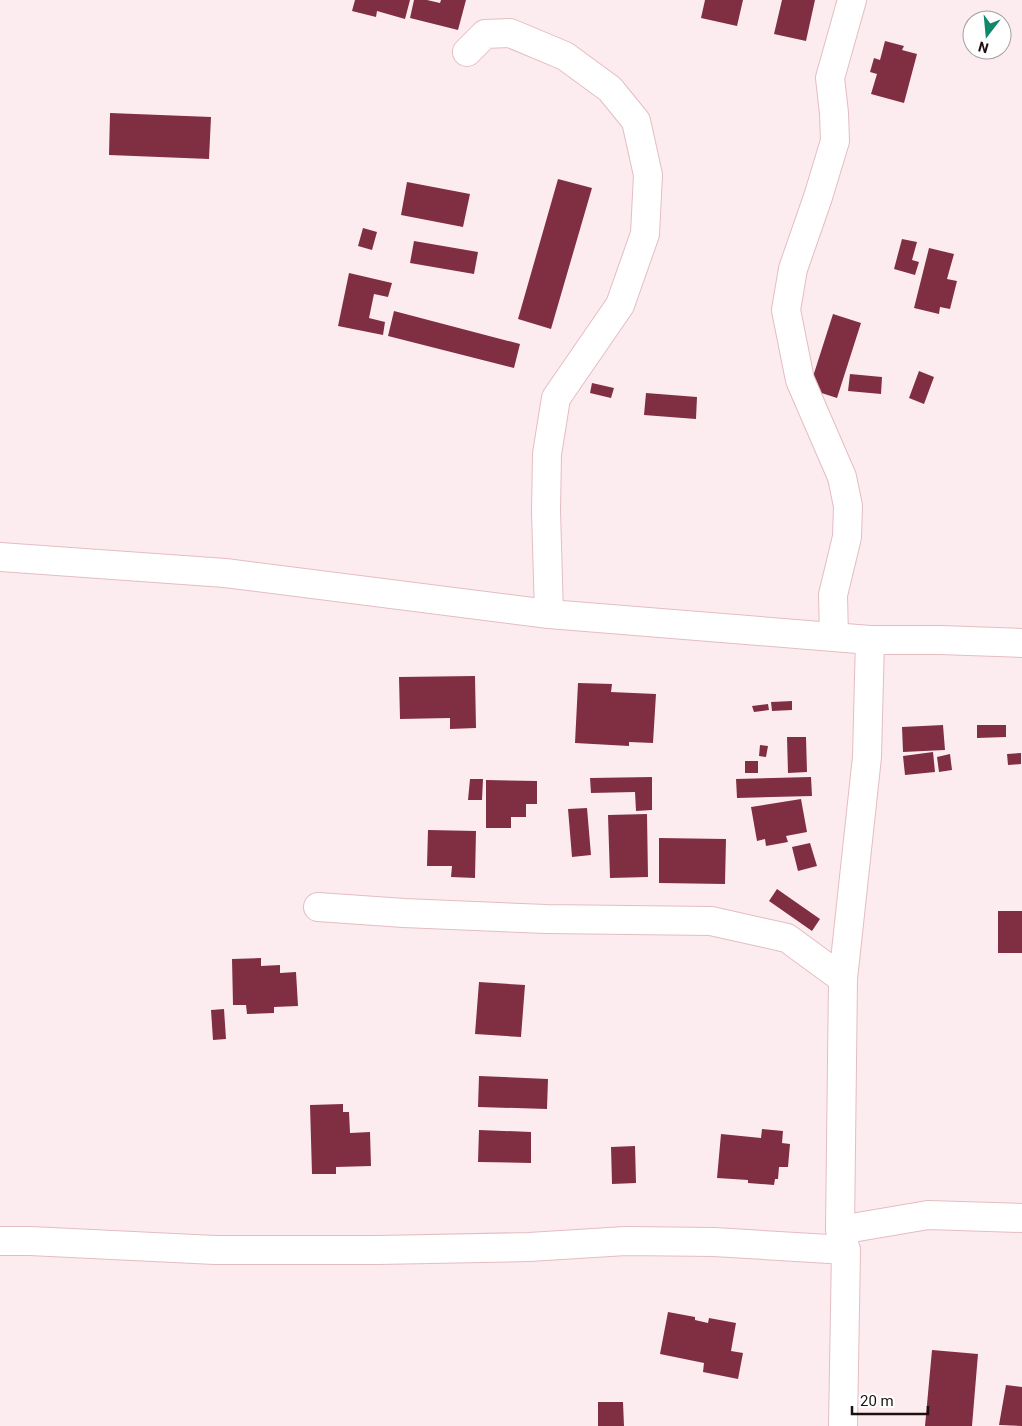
<svg xmlns="http://www.w3.org/2000/svg" width="1022" height="1426" font-family="Roboto,sans-serif">
<style>
.building{fill:#802f43}
.lines{fill:none;stroke-linecap:round;stroke-linejoin:round}
.minor-casing{stroke:#e3bdc2;stroke-width:30}
.minor{stroke:#fff;stroke-width:28}
</style>
<rect width="100%" height="100%" fill="#fdecef"/>
<path class="building" d="M355 0H410L405 19 377 11 376 17 352 11Z
M414 0H427L440 3 441 0H466L458 30 410 18Z
M705 0H743L737 26 701 18Z
M782 0H815L806 41 774 34Z
M885 41 904 46 902 50 917 54 904 103 871 94 877 74 870 72 874 58 880 60Z
M110 113 211 117 209 159 109 155Z
M558 179 592 188 551 329 518 319Z
M407 182 470 194 463 227 401 215Z
M363 228 377 232 372 250 358 246Z
M902 239 917 242 912 260 919 262 915 275 894 269Z
M414 241 478 252 474 274 410 263Z
M929 248 954 254 947 279 957 281 950 309 940 307 939 314 914 308Z
M349 273 392 283 388 297 374 294 369 318 385 322 383 335 338 326Z
M394 311 520 344 514 368 388 336Z
M833 314 861 323 837 398 809 389Z
M919 371 934 377 924 404 909 398Z
M850 374 882 377 881 394 848 391Z
M592 383 614 388 611 398 590 393Z
M646 393 697 397 696 419 644 415Z
M475 676 476 728 450 729V718L400 719 399 677Z
M578 683 612 684 611 692 656 694 653 743 629 742V746L575 743Z
M792 701V710L772 711 771 702Z
M768 704 769 710 754 712 752 706Z
M943 725 945 750 903 752 902 727Z
M977 725H1006V737L977 738Z
M787 737H806L807 772 788 773Z
M760 745 768 746 766 757 759 756Z
M933 752 935 772 905 775 903 756Z
M1021 753V764L1008 765 1007 754Z
M950 754 952 770 939 772 937 757Z
M745 761H758V773H745Z
M652 777V810L636 811 635 792 591 793 590 778Z
M811 777 812 796 737 798 736 779Z
M470 779H483L482 800H468Z
M486 780 537 781V804H526V817H511V828H486Z
M801 799 807 832 786 836 788 842 766 846 765 839 757 841 751 807Z
M587 808 591 855 572 857 568 809Z
M647 814 648 877 610 878 608 815Z
M428 830 476 831 475 878 451 877 452 866H427Z
M659 838 726 839 725 884 659 883Z
M810 843 817 866 798 871 792 847Z
M777 889 820 919 812 931 769 901Z
M998 911H1022V953H998Z
M261 958V966L280 965V973L296 972 298 1006 274 1007V1013L247 1014 246 1005H233L232 959Z
M479 982 525 985 521 1037 475 1034Z
M224 1009 226 1039 213 1040 211 1010Z
M479 1076 548 1079 547 1109 478 1107Z
M343 1104V1112H349L350 1133 370 1132 371 1166 336 1167V1174H312L310 1105Z
M762 1129 783 1131 782 1143 790 1144 788 1167H779L778 1179H775L774 1185 748 1183V1180L717 1178 721 1134 761 1138Z
M479 1130 531 1132V1163L478 1162Z
M635 1146 636 1183 612 1184 611 1147Z
M668 1312 695 1317V1320L708 1323 709 1318 736 1323 731 1351 743 1353 738 1379 703 1372 704 1363 660 1354Z
M932 1350 978 1354 972 1426H925Z
M1006 1385 1022 1387V1426L999 1425Z
M598 1402H623L624 1426H598Z"/>
<g class="lines">
<g class="minor-casing">
<path id="minor" d="M467 52 485 34 510 33 565 56 610 89 636 121 648 175 645 234 620 305 556 398 547 454 546 511 549 614
M0 557 225 573 549 614 870 640H940L1022 643
M834 637 833 595 847 537 848 506 842 477 800 380 786 310 793 269 818 197 835 141 834 113 830 78 852 0
M318 907 404 913 546 919 711 921 787 938 843 979
M840 1230 928 1215 1022 1218
M0 1241H30L215 1250H378L529 1247 626 1241 714 1242 846 1250
M843 1426 846 1250 840 1230 843 979 867 757 870 640"/>
</g>
<use href="#minor" class="minor"/>
</g>
<g transform="translate(987 35) rotate(196)"><circle r="24" fill="#ffffff" stroke="#a59fa1"/>
<path d="M0-4L9 19L0 12L-9 19Z" fill="#10886a"/>
<text y="-8" font-size="14" font-weight="bold" text-anchor="middle" fill="#1d1013">N</text>
</g>
<path d="M852 1406v8h76v-8" fill="none" stroke="#1d1013" stroke-width="2.5"/>
<text x="860" y="1406" font-size="15" fill="#1d1013" stroke="#ffffff" stroke-width="4" paint-order="stroke">20 m</text>
</svg>
